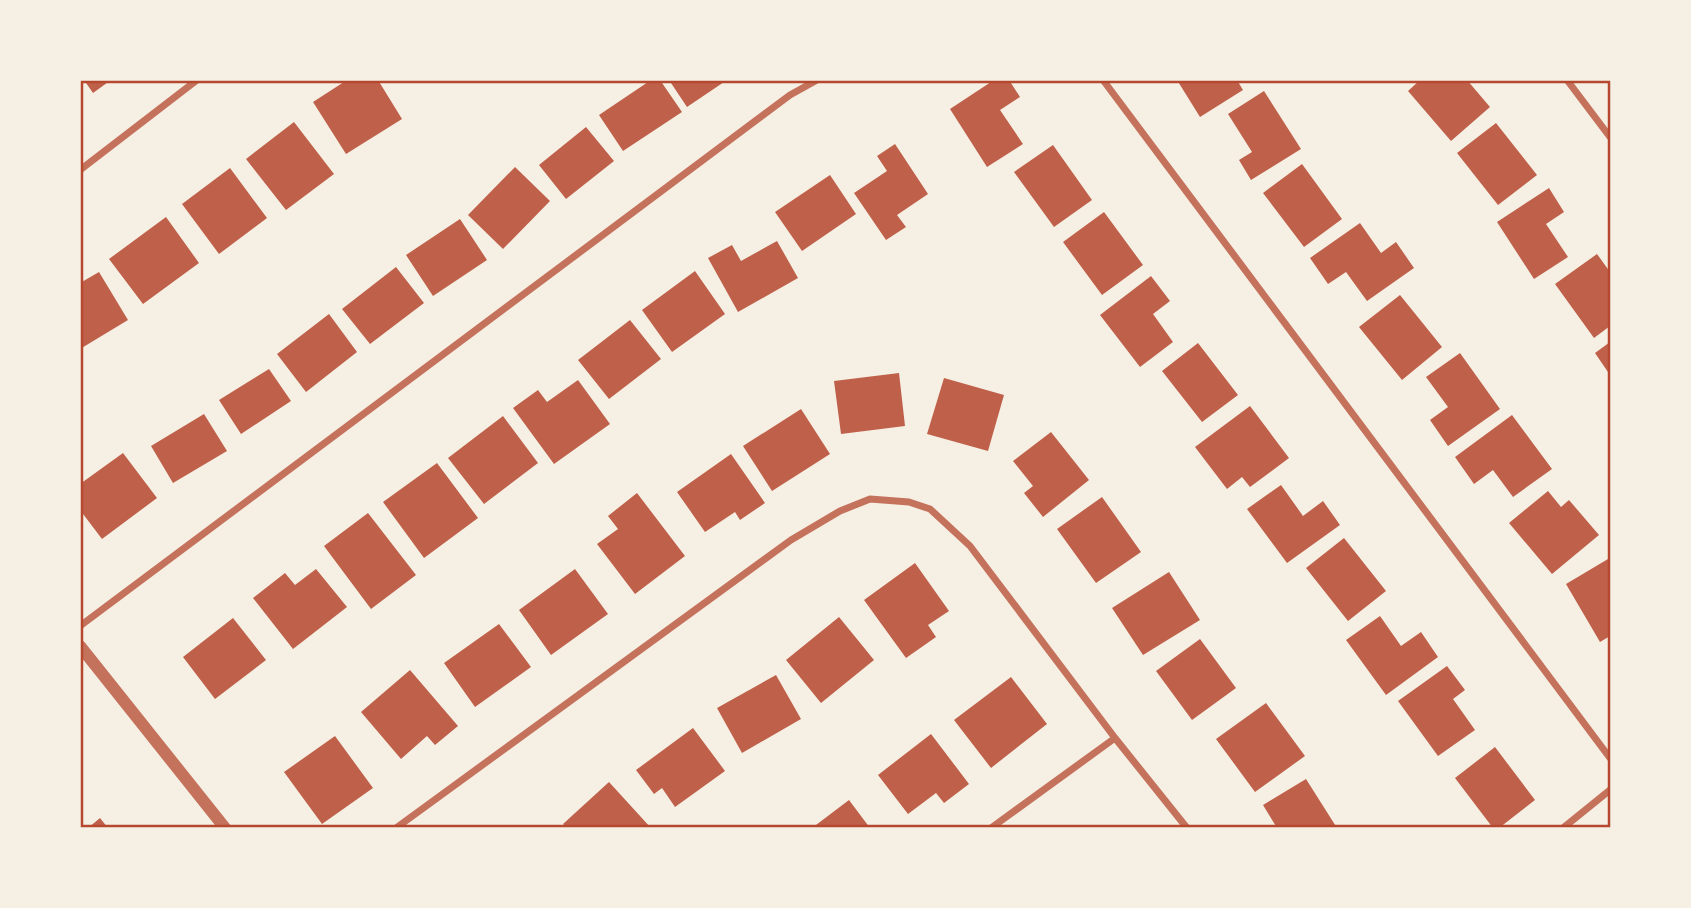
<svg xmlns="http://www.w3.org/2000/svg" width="1691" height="908" font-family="Cabin,sans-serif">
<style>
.building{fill:#bf614a}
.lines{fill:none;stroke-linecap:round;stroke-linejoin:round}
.minor{stroke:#c5725c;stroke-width:7}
.tertiary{stroke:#c5725c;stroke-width:12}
.neatline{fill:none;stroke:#b5482f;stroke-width:2.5}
</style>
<rect width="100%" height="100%" fill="#f6efe4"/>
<path class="building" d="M84 80H111L93 93Z
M347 80H378L402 119 346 154 313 102Z
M651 80H660L682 112 623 151 599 115Z
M669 80H727L687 107Z
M994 80H1009L1020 97 1000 110 1023 144 987 167 950 109Z
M1177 80H1237L1243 90 1200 117Z
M1420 80H1467L1490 107 1451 141 1408 91Z
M1264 91 1301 149 1251 180 1239 160 1252 152 1228 114Z
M294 122 334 174 286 210 246 159Z
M1496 123 1537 175 1498 205 1457 153Z
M586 127 614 161 566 199 539 165Z
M895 144 928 194 897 215 906 227 886 240 854 193 887 171 877 156Z
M1053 145 1092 200 1054 227 1014 172Z
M1302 164 1342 219 1304 247 1263 193Z
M515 167 550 201 503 249 468 215Z
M230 168 267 218 219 254 182 204Z
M830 175 856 214 802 251 775 212Z
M1549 188 1564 212 1546 224 1568 257 1534 279 1497 222Z
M1104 212 1143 265 1102 295 1063 242Z
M166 217 199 263 143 304 109 259Z
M460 219 487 260 433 296 406 255Z
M1360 223 1381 253 1396 242 1414 268 1367 301 1346 272 1328 284 1310 258Z
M777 241 798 278 738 312 708 258 732 245 741 261Z
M1597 254 1610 272V326L1594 338 1555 284Z
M396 267 424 303 370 344 342 309Z
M695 271 725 314 672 352 642 310Z
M99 272 128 320 80 349V283Z
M1151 276 1170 301 1153 314 1173 342 1140 367 1100 315Z
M1400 295 1442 347 1402 380 1359 327Z
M329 314 357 352 306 392 277 354Z
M630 320 661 359 609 399 578 360Z
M1610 342V375L1595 353Z
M1198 343 1238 395 1202 422 1162 371Z
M1460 353 1500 409 1448 446 1430 420 1448 407 1426 377Z
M269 369 291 401 241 434 219 400Z
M899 373 905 426 841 434 834 381Z
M944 378 1004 395 988 451 927 434Z
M578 380 610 424 554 464 513 408 538 390 547 402Z
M1250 406 1289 458 1250 487 1242 477 1227 489 1195 447Z
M801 409 830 454 772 491 743 446Z
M204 414 227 451 173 483 151 446Z
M1512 415 1552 469 1513 497 1493 470 1474 484 1455 457Z
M503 416 538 463 484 504 448 458Z
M1051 432 1089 480 1043 517 1024 493 1033 486 1013 461Z
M123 453 157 498 102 539 80 510V484Z
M731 454 765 503 740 520 735 512 705 532 677 492Z
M437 463 478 518 424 558 383 502Z
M1281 485 1303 516 1323 501 1340 525 1287 563 1247 509Z
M1548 491 1561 507 1569 500 1599 535 1552 574 1509 523Z
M637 493 685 556 635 594 597 544 618 529 608 516Z
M1102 497 1141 552 1096 583 1057 529Z
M368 513 416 575 371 609 324 546Z
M1344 538 1386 591 1348 621 1306 568Z
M1608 559 1610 563V636L1600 642 1566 584Z
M915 563 949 611 928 625 936 637 906 658 864 600Z
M316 569 347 607 293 649 253 598 285 573 295 585Z
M575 569 608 614 551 655 519 610Z
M1169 572 1200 620 1143 655 1112 608Z
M1380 616 1401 646 1421 632 1438 657 1386 695 1346 640Z
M839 617 874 660 821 703 786 660Z
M233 618 266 660 215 699 183 657Z
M499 624 531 667 475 707 444 663Z
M1200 639 1236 688 1192 720 1156 671Z
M1447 666 1465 690 1453 699 1475 730 1438 756 1398 701Z
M410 670 458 726 435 745 427 736 401 759 361 712Z
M776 675 801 719 742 753 717 708Z
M1011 677 1047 724 991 768 954 720Z
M1266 703 1305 756 1255 792 1216 739Z
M693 728 725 771 675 807 662 788 654 794 636 770Z
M931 734 969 784 944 803 936 793 908 814 878 775Z
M335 736 373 788 322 824 284 772Z
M1495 747 1535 800 1499 828H1493L1455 778Z
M1306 779 1337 828H1277L1263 805Z
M609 782 651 828H567L563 824Z
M849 800 870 828H812Z
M100 818 108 828H88Z"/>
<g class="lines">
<path class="minor" d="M1103 80 1610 758
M1567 80 1610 137
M80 170 197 80
M80 626 790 95 817 80
M396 828 791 540 840 511 870 499 909 502 930 509 970 546 1115 738 1187 828
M991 828 1115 738
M1563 828 1610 790"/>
<path class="tertiary" d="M80 646 225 828"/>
</g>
<rect width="1691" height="908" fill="none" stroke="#f6efe4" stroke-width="164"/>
<rect x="82" y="82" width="1527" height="744" class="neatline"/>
</svg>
